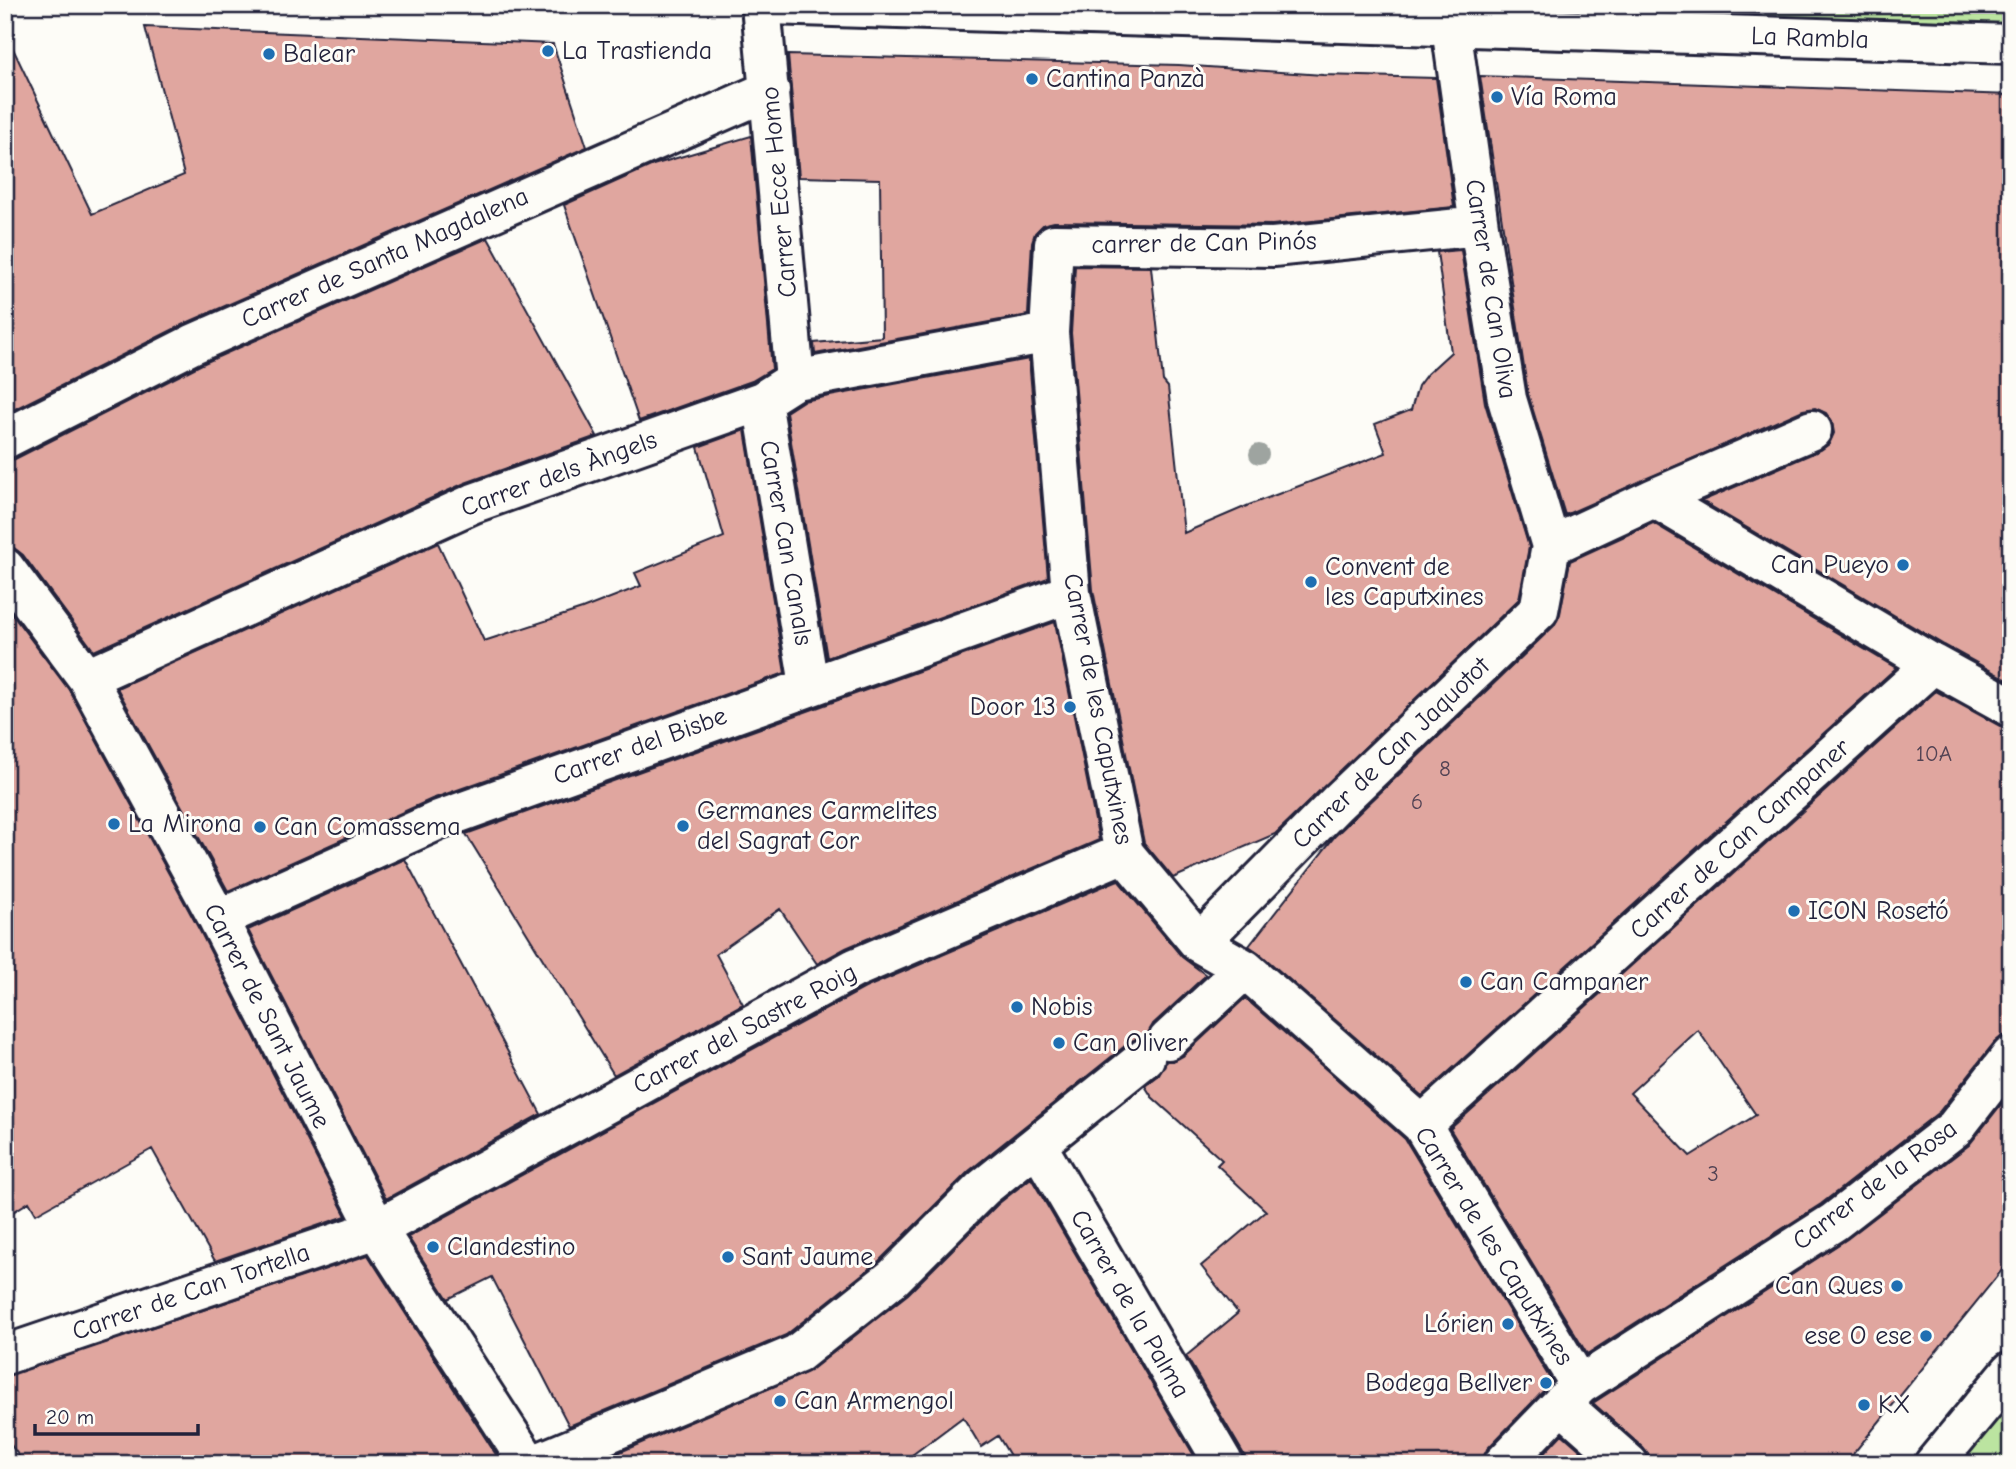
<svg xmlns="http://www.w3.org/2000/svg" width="2016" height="1469" font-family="'Comic Neue',sans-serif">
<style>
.green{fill:#bbe4a0;stroke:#6e836e;stroke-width:2}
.building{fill:#e0a69f;stroke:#22223b;stroke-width:2;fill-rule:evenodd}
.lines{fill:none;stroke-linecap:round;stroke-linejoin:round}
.street-casing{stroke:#22223b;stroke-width:44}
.secondary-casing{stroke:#22223b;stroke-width:44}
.street{stroke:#fdfcf7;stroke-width:38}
.secondary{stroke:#fdfcf7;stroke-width:38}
.tree{fill:#9ea4a0}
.poi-dot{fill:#1f6fb2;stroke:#fdfcf7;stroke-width:2.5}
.labels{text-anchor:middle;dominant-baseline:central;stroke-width:6;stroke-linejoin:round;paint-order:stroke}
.number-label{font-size:23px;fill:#524354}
.street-label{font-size:26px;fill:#22223b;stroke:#fdfcf7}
.poi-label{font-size:26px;fill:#22223b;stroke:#fdfcf7;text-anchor:start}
</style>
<rect width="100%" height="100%" fill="#fdfcf7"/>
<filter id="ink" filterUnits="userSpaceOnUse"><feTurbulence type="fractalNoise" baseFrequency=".0143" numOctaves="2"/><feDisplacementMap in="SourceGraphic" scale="14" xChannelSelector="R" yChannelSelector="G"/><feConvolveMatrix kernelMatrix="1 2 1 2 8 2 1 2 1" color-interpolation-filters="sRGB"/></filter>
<g filter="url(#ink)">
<path class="green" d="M994 5H2011V31Z
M2011 1371V1464H1934Z"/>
<path class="building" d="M145 27 553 44 587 147 184 324 5 414V32L92 214 184 175Z
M788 55 1179 65 1323 75 1436 78 1454 207 1272 225 1054 222 1043 225 1035 233 1032 242 1028 315 815 354 814 343 882 337 880 179 799 177Z
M1480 76 2011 95V682L1944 645 1702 501 1821 450 1829 444 1834 433 1832 422 1826 413 1815 408 1803 410 1565 515 1528 394Z
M751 136 772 369 752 381 639 421 564 205 653 165Z
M488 238 597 436 465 483 94 651 23 555 14 548 5 547V461L15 459 202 364Z
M1461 250 1485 403 1529 547 1519 599 1275 834 1173 878 1144 843 1093 590 1071 333 1075 266 1151 267 1163 381 1168 387 1184 533 1249 505 1386 453 1375 424 1411 410 1418 386 1427 374 1451 352 1437 252Z
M1029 359 1048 578 827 658 786 412 803 401Z
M745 430 785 673 432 799 228 891 117 688 438 543 484 641 582 609 641 586 635 573 724 537 698 447Z
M1653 523 1896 668 1422 1096 1259 953 1249 946 1335 836 1554 626 1560 614 1570 561Z
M5 605 69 690 199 929 346 1216 215 1261 152 1149 36 1214 29 1202 5 1217Z
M1055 622 1099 840 846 948 817 964 780 909 716 954 743 1004 614 1075 466 834Z
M1936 691 2000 726 2011 729V1035L2002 1036 1994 1043 1939 1112 1821 1204 1587 1354 1450 1129ZM1698 1030 1756 1115 1690 1156 1630 1093Z
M405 859 541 1114 386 1199 248 930Z
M1118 880 1182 957 1206 975 1153 1024 1147 1037H1141L1131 1041 969 1171 879 1261 786 1335 569 1426 492 1277 448 1299 408 1237 865 988Z
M1245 998 1405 1139 1552 1382 1487 1449 1482 1464H1246L1243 1453 1186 1356 1238 1313 1201 1266 1266 1211 1217 1165 1222 1160 1152 1097 1145 1086 1159 1075 1166 1061H1173L1183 1056Z
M2011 1092V1259L1845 1464H1650L1649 1456 1643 1448 1593 1403 1847 1239 1969 1145Z
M1031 1178 1199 1464H1015L998 1436 981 1447 963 1417 900 1464H592L810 1371 908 1294 998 1204Z
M368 1255 502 1464H25L5 1437V1376Z
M1562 1434 1596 1464H1534Z"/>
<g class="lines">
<g class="street-casing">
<path id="street" d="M761 5 795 380
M1479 226 1273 247 1054 244 1049 333 1071 593 1124 853 1199 943 1245 969 1422 1125 1580 1385 1561 1404 1629 1464
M762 401 809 685
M5 439 193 344 770 90
M1654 498 1812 430
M1551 546 1654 498 1933 664 2011 707
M5 568 87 678 218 919 377 1229 529 1464
M87 678 474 503 762 401 795 380 1049 333
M218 919 439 820 1071 593
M1199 943 1337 803 1539 610 1551 546 1507 399 1479 226 1451 27
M1168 1040 1245 969
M1422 1125 1933 664
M1037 1145 1224 1464
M5 1355 377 1229 855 968 1124 853
M1580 1385 1834 1222 1955 1128 2011 1056
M535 1464 797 1354 894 1277 983 1188 1145 1058
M1503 1464 1561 1404
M1934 1464 2011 1371"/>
</g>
<g class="secondary-casing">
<path id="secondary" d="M769 5 2011 44"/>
</g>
<use href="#street" class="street"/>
<use href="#secondary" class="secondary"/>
</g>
<circle class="tree" cx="1259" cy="454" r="10"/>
</g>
<g class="poi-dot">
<circle cx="548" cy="51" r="7"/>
<circle cx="269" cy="54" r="7"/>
<circle cx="1032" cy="79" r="7"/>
<circle cx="1497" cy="97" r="7"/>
<circle cx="1903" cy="565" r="7"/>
<circle cx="1311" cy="582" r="7"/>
<circle cx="1070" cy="707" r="7"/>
<circle cx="114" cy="824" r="7"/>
<circle cx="683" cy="826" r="7"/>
<circle cx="260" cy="827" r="7"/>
<circle cx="1794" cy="911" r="7"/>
<circle cx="1466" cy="982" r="7"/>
<circle cx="1017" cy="1007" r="7"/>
<circle cx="1059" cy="1043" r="7"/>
<circle cx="433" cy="1247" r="7"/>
<circle cx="728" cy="1257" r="7"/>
<circle cx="1897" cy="1286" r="7"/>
<circle cx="1508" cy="1324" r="7"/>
<circle cx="1926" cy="1336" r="7"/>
<circle cx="1546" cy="1383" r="7"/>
<circle cx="780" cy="1401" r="7"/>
<circle cx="1864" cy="1405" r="7"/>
</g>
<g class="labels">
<g class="number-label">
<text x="1934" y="753">10A</text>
<text x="1445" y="768">8</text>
<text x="1417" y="801">6</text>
<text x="1713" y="1173">3</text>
</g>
<g class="street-label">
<text transform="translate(1810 38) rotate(2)">La Rambla</text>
<text transform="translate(779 192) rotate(-95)">Carrer Ecce Homo</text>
<text transform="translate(1204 243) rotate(-1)">carrer de Can Pinós</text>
<text transform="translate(385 258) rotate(-24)">Carrer de Santa Magdalena</text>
<text transform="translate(1491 289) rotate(81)">Carrer de Can Oliva</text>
<text transform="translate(559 474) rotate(-20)">Carrer dels Àngels</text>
<text transform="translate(786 543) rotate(80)">Carrer Can Canals</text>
<text transform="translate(1098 709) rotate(79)">Carrer de les Caputxines</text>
<text transform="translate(640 746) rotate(-20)">Carrer del Bisbe</text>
<text transform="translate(1391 753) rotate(-44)">Carrer de Can Jaquotot</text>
<text transform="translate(1740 839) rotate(-42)">Carrer de Can Campaner</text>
<text transform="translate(267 1016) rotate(63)">Carrer de Sant Jaume</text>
<text transform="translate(745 1029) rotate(-28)">Carrer del Sastre Roig</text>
<text transform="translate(1875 1185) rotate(-37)">Carrer de la Rosa</text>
<text transform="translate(1494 1246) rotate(58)">Carrer de les Caputxines</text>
<text transform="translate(191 1292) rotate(-19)">Carrer de Can Tortella</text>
<text transform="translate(1130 1304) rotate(60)">Carrer de la Palma</text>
</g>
<g class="poi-label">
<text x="562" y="51">La Trastienda</text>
<text x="283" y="54">Balear</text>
<text x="1046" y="79">Cantina Panzà</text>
<text x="1511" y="97">Vía Roma</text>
<text x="1889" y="565" text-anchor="end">Can Pueyo</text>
<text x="1325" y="567">Convent de<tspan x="1325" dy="30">les Caputxines</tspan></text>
<text x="1056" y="707" text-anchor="end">Door 13</text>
<text x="697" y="811">Germanes Carmelites<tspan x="697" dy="30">del Sagrat Cor</tspan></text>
<text x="128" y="824">La Mirona</text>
<text x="274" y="827">Can Comassema</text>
<text x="1808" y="911">ICON Rosetó</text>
<text x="1480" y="982">Can Campaner</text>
<text x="1031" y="1007">Nobis</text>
<text x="1073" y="1043">Can Oliver</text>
<text x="447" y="1247">Clandestino</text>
<text x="742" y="1257">Sant Jaume</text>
<text x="1883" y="1286" text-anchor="end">Can Ques</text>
<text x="1494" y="1324" text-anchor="end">Lórien</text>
<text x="1912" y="1336" text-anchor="end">ese O ese</text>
<text x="1532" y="1383" text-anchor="end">Bodega Bellver</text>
<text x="794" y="1401">Can Armengol</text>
<text x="1878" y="1405">KX</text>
</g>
</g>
<rect width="2016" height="1469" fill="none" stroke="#fdfcf7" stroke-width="28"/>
<rect x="14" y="14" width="1988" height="1441" fill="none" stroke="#22223b" stroke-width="2.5" filter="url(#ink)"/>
<path d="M35 1424v10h163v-10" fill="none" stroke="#22223b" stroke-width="3.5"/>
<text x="46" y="1424" font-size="21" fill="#22223b" stroke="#fdfcf7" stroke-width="5" paint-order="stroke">20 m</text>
</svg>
